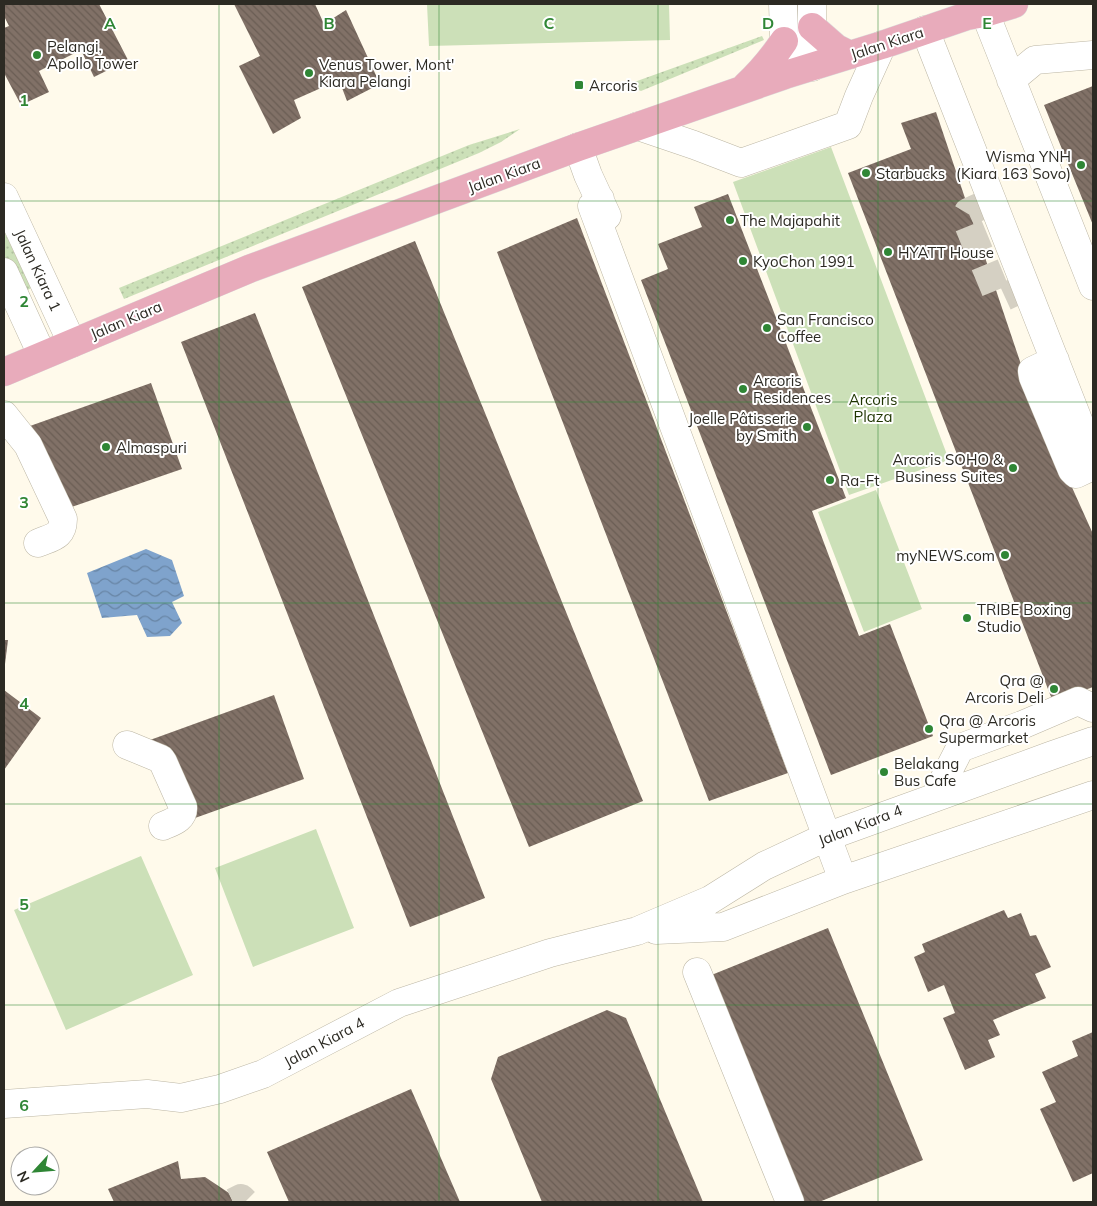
<svg xmlns="http://www.w3.org/2000/svg" width="1097" height="1206" font-family="Mulish,sans-serif">
<style>
.grass{fill:url(#grass-dots)}
.park{fill:#cce0b8}
.water{fill:url(#water-waves)}
.building{fill:url(#building-back-hatch)}
.lines{fill:none;stroke-linecap:round;stroke-linejoin:round}
.minor-tunnel{stroke:#d5d0c3;stroke-width:28;stroke-dasharray:28 14;stroke-linecap:butt}
.minor-casing{stroke:#bcb6a4;stroke-width:29}
.major-casing{stroke:#dddddc;stroke-width:29}
.minor{stroke:#fff;stroke-width:28}
.major{stroke:#e8abbb;stroke-width:28}
.grid{fill:none;stroke:#2f8635;stroke-width:1;stroke-opacity:0.55}
.poi-dot{fill:#2f8635;stroke:#fff;stroke-width:2}
.labels{text-anchor:middle;dominant-baseline:central;stroke-width:4;stroke-linejoin:round;paint-order:stroke}
.street-label{font-size:15px;fill:#2c2a23;stroke:#fff}
.poi-label{font-size:15px;fill:#2c2a23;stroke:#fff;text-anchor:start}
.park-label{font-size:15px;fill:#1e3400;stroke:#fff}
.grid-label{font-size:16px;text-anchor:middle;font-weight:bold;fill:#2f8635;stroke:#fff;stroke-width:4;stroke-linejoin:round;paint-order:stroke}
</style>
<defs>
<pattern id="grass-dots" width="8" height="8" patternUnits="userSpaceOnUse" patternTransform="scale(1.25)"><rect width="8" height="8" fill="#cce0b8"/><path d="M2 2h.1M6 6h.1" fill="none" stroke="#afc09e" stroke-width="1.8" stroke-linecap="round"/></pattern>
<pattern id="water-waves" width="16" height="10" patternUnits="userSpaceOnUse" patternTransform="scale(1.25)"><rect width="16" height="10" fill="#7fa3cc"/><path d="M0 5q4-4 8 0t8 0" fill="none" stroke="#6885a5"/></pattern>
<pattern id="building-back-hatch" width="6" height="6" patternUnits="userSpaceOnUse" patternTransform="scale(1.25)"><rect width="6" height="6" fill="#817167"/><path d="M-1 5l2 2M0 0l6 6M5-1l2 2" fill="none" stroke="#6a5d54"/></pattern>
</defs>
<rect width="100%" height="100%" fill="#fffaeb"/>
<path class="grass" d="M762 36 764 40 641 91 626 85Z
M520 129 501 142 479 153 124 299 119 288 469 145Z
M4 231 31 288 22 294 4 258Z"/>
<path class="park" d="M427 4H669L670 40 429 46Z
M831 147 949 460 849 495 733 182Z
M876 490 922 609 864 632 818 512Z
M316 829 354 928 253 967 215 868Z
M141 856 193 975 66 1030 14 910Z"/>
<path class="water" d="M146 549 172 560 184 596 172 602 182 623 170 636 147 637 137 615 102 618 87 573Z"/>
<path class="building" d="M4 4H99L128 60 94 77 81 50 39 71 49 92 21 105 4 73V28L9 26 4 16Z
M234 4H315L324 24 346 10 380 84 347 101 339 80 294 100 301 118 273 134 239 66 260 56Z
M1093 86V225L1044 105Z
M936 112 1034 403 1093 534V687L1053 702 848 173 911 149 901 123Z
M728 194 846 498 812 511 859 636 890 624 933 736 831 775 641 280 668 269 658 244 702 227 694 207Z
M577 218 788 773 709 801 497 252Z
M415 241 643 801 529 847 302 287Z
M255 313 485 898 410 927 181 342Z
M151 383 182 469 60 511 30 426Z
M4 640H8L5 664 4 663Z
M4 690 41 718 4 770Z
M274 695 304 779 181 823 150 740Z
M1004 910 1008 918 1021 913 1030 936 1036 935 1051 967 1035 974 1046 998 993 1020 1000 1035 988 1040 995 1057 965 1070 943 1018 955 1013 944 985 928 992 914 957 925 952 922 944Z
M828 928 923 1160 819 1202H802L709 976Z
M607 1010 626 1018 703 1202H542L491 1079 498 1057Z
M1093 1032V1173L1073 1182 1040 1109 1056 1102 1042 1072 1078 1056 1072 1041Z
M411 1089 460 1202H289L267 1152Z
M178 1161 181 1179 205 1177 229 1193 233 1202H114L108 1189Z"/>
<g class="lines">
<path class="minor-tunnel" d="M992 201 968 212 965 217 998 297 1002 298 1026 287
M233 1202 241 1198 245 1202"/>
<g class="minor-casing">
<path id="minor" d="M783 4 785 64
M812 4V67
M985 13 1093 286
M925 30 1093 458
M1011 80 1035 60 1093 55
M638 126 694 145 741 163 848 125 859 96 882 45
M578 147 588 175 607 216
M4 197 72 343
M600 199 592 206 843 880
M4 272 42 355
M1055 360 1032 371 1033 377 1072 470 1076 474 1093 466
M4 415 28 445 63 519C63 537 52 537 38 543
M127 745 161 759 163 762 183 807C184 819 172 822 163 826
M935 797 960 748 1022 725 1078 701 1093 708
M656 930 723 927 843 880 1093 795
M697 972 790 1202
M4 1104 147 1094 181 1098 220 1089 263 1074 399 1003 550 953 637 931 710 900 764 866 826 837 1050 756 1093 741"/>
</g>
<g class="major-casing">
<path id="major" d="M812 27 836 48 850 55
M746 86C762 71 772 59 784 41
M4 372 249 269 578 147 785 75 882 45 967 16 985 13 1014 4"/>
</g>
<use href="#minor" class="minor"/>
<use href="#major" class="major"/>
</g>
<path class="grid" d="M219 4V1202M439 4V1202M658 4V1202M878 4V1202M4 201H1093M4 402H1093M4 603H1093M4 804H1093M4 1005H1093"/>
<g class="poi-dot">
<circle cx="37" cy="55" r="5"/>
<circle cx="309" cy="73" r="5"/>
<rect x="574" y="80" width="10" height="10" rx="2.5"/>
<circle cx="1081" cy="165" r="5"/>
<circle cx="866" cy="173" r="5"/>
<circle cx="730" cy="220" r="5"/>
<circle cx="888" cy="252" r="5"/>
<circle cx="743" cy="261" r="5"/>
<circle cx="767" cy="328" r="5"/>
<circle cx="743" cy="389" r="5"/>
<circle cx="807" cy="427" r="5"/>
<circle cx="106" cy="447" r="5"/>
<circle cx="1013" cy="468" r="5"/>
<circle cx="830" cy="480" r="5"/>
<circle cx="1005" cy="555" r="5"/>
<circle cx="967" cy="618" r="5"/>
<circle cx="1054" cy="689" r="5"/>
<circle cx="929" cy="729" r="5"/>
<circle cx="884" cy="772" r="5"/>
</g>
<g class="labels">
<g class="street-label">
<text transform="translate(887 43) rotate(-18)">Jalan Kiara</text>
<text transform="translate(504 175) rotate(-20)">Jalan Kiara</text>
<text transform="translate(38 270) rotate(65)">Jalan Kiara 1</text>
<text transform="translate(126 320) rotate(-23)">Jalan Kiara</text>
<text transform="translate(860 825) rotate(-21)">Jalan Kiara 4</text>
<text transform="translate(324 1042) rotate(-28)">Jalan Kiara 4</text>
</g>
<g class="poi-label">
<text x="47" y="46">Pelangi,<tspan x="47" dy="17">Apollo Tower</tspan></text>
<text x="319" y="64">Venus Tower, Mont'<tspan x="319" dy="17">Kiara Pelangi</tspan></text>
<text x="589" y="85">Arcoris</text>
<text x="1071" y="156" text-anchor="end">Wisma YNH<tspan x="1071" dy="17">(Kiara 163 Sovo)</tspan></text>
<text x="876" y="173">Starbucks</text>
<text x="740" y="220">The Majapahit</text>
<text x="898" y="252">HYATT House</text>
<text x="753" y="261">KyoChon 1991</text>
<text x="777" y="319">San Francisco<tspan x="777" dy="17">Coffee</tspan></text>
<text x="753" y="380">Arcoris<tspan x="753" dy="17">Residences</tspan></text>
<text x="797" y="418" text-anchor="end">Joelle Pâtisserie<tspan x="797" dy="17">by Smith</tspan></text>
<text x="116" y="447">Almaspuri</text>
<text x="1003" y="459" text-anchor="end">Arcoris SOHO &amp;<tspan x="1003" dy="17">Business Suites</tspan></text>
<text x="840" y="480">Ra-Ft</text>
<text x="995" y="555" text-anchor="end">myNEWS.com</text>
<text x="977" y="609">TRIBE Boxing<tspan x="977" dy="17">Studio</tspan></text>
<text x="1044" y="680" text-anchor="end">Qra @<tspan x="1044" dy="17">Arcoris Deli</tspan></text>
<text x="939" y="720">Qra @ Arcoris<tspan x="939" dy="17">Supermarket</tspan></text>
<text x="894" y="763">Belakang<tspan x="894" dy="17">Bus Cafe</tspan></text>
</g>
<g class="park-label">
<text x="873" y="399">Arcoris<tspan x="873" dy="17">Plaza</tspan></text>
</g>
</g>
<g class="grid-label">
<text x="110" y="29">A</text>
<text x="329" y="29">B</text>
<text x="549" y="29">C</text>
<text x="768" y="29">D</text>
<text x="987" y="29">E</text>
<text x="24" y="106">1</text>
<text x="24" y="307">2</text>
<text x="24" y="508">3</text>
<text x="24" y="709">4</text>
<text x="24" y="910">5</text>
<text x="24" y="1111">6</text>
</g>
<rect width="1097" height="1206" fill="none" stroke="#2c2a23" stroke-width="10"/>
<g transform="translate(35 1171) rotate(244)"><circle r="24" fill="#ffffff" stroke="#abaaa7"/>
<path d="M0-4L9 19L0 12L-9 19Z" fill="#2f8635"/>
<text y="-8" font-size="14" font-weight="bold" text-anchor="middle" fill="#2c2a23">N</text>
</g>
</svg>
